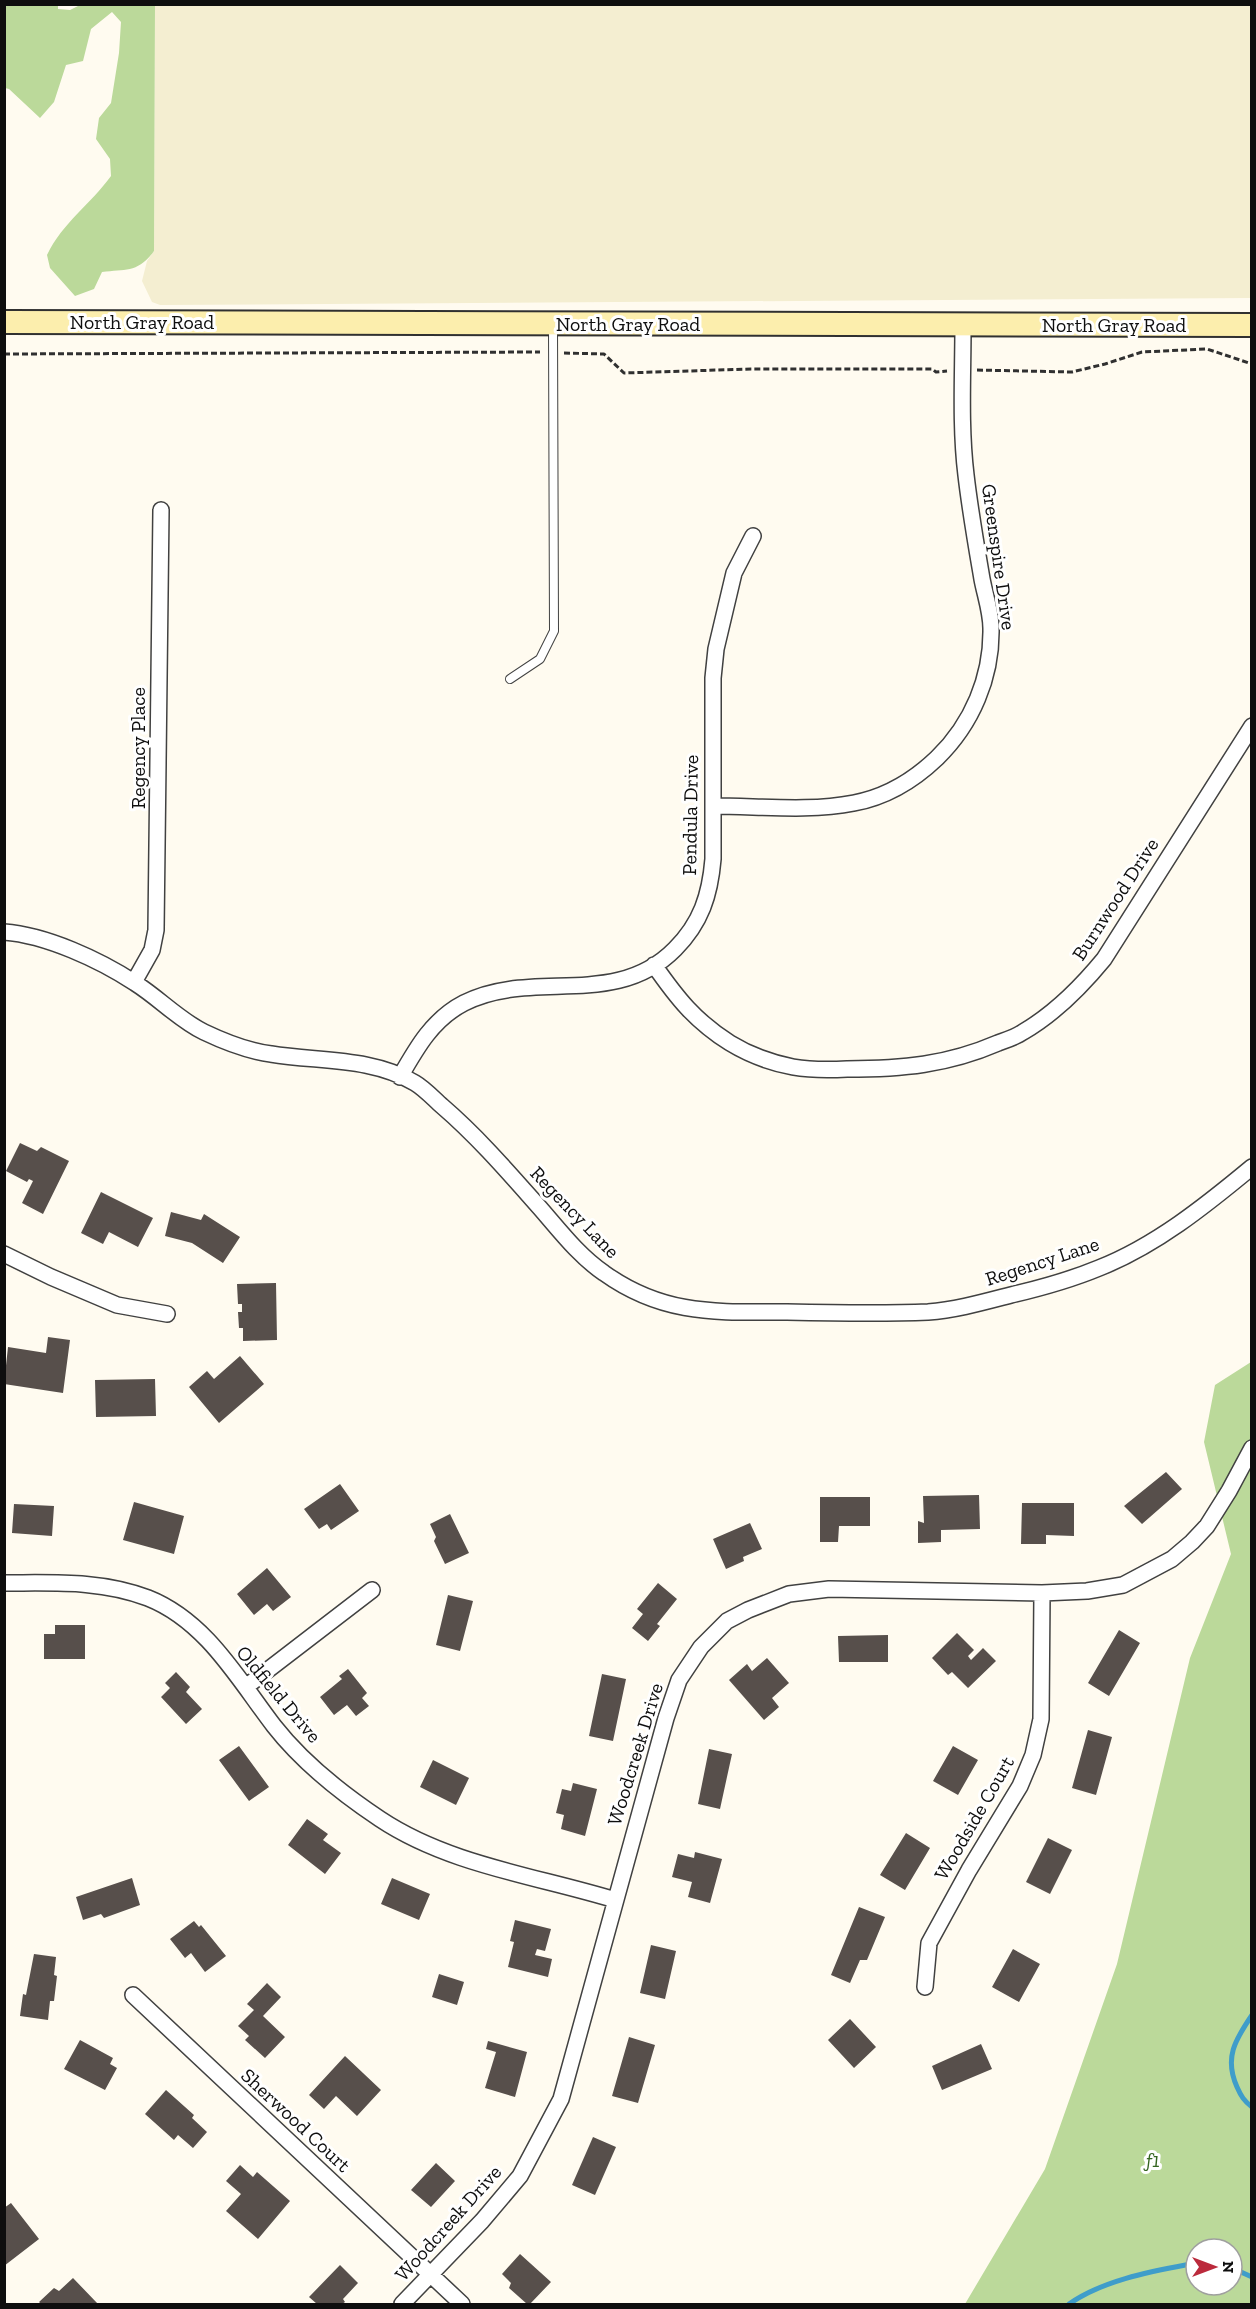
<svg xmlns="http://www.w3.org/2000/svg" width="1256" height="2309" font-family="'Zilla Slab',serif">
<style>
.farmland{fill:#f4eed1}
.forest{fill:#bbd99a;fill-rule:evenodd}
.lines{fill:none;stroke-linecap:round;stroke-linejoin:round}
.stream{stroke:#3f9dca;stroke-width:5}
.building{fill:#574f4b}
.lane-casing{stroke:#414141;stroke-width:10}
.street-casing{stroke:#414141;stroke-width:18}
.secondary-casing{stroke:#303030;stroke-width:26}
.path{stroke:#303030;stroke-width:3;stroke-dasharray:6 3;stroke-linecap:butt}
.lane{stroke:#fff;stroke-width:8}
.street{stroke:#fff;stroke-width:15}
.secondary{stroke:#fceead;stroke-width:22}
.labels{text-anchor:middle;dominant-baseline:central;stroke-width:6;stroke-linejoin:round;paint-order:stroke}
.street-label{font-size:20px;fill:#0e0e0e;stroke:#fff}
.park-label{font-size:20px;font-style:italic;fill:#346520;stroke:#fff}
</style>
<rect width="100%" height="100%" fill="#fffbf0"/>
<path class="farmland" d="M155 5H1251V298L160 305 152 302 142 281 147 261 154 251Z"/>
<path class="forest" d="M5 4 58 5V9L70 10 82 4 155 5 154 251C138 273 126 269 102 272L94 289 75 296 50 268 47 255C63 222 90 205 111 176L110 159 96 139 99 118 111 103 119 53 121 22 112 12 91 29 83 61 66 65 54 102 40 118 9 89 5 88Z
M1251 1362V2304H965L1045 2169 1117 1964 1190 1658 1231 1554 1204 1442 1215 1385ZM1196 2249H1232V2285H1196Z"/>
<g class="lines">
<path class="stream" d="M1252 2015C1235 2040 1224 2058 1237 2087 1241 2096 1244 2101 1252 2107
M1232 2268 1252 2277
M1069 2304C1105 2279 1154 2271 1196 2263"/>
</g>
<path class="building" d="M20 1143 37 1151 41 1147 69 1161 43 1214 22 1203 33 1181 29 1179 27 1182 6 1171Z
M101 1192 153 1218 138 1247 109 1232 103 1244 81 1233Z
M171 1212 201 1220 204 1214 240 1237 223 1263 192 1243 165 1236Z
M276 1283 277 1340 243 1341V1328H239L238 1312H242V1304H238L237 1284Z
M48 1337 70 1340 63 1393 4 1384 8 1347 46 1353Z
M240 1356 264 1384 219 1423 189 1387 207 1371 214 1379Z
M155 1379 156 1416 96 1417 95 1380Z
M1166 1472 1182 1489 1142 1524 1124 1506Z
M340 1484 359 1511 331 1530 327 1524 319 1529 304 1509Z
M979 1495 980 1529 941 1530V1542L918 1543V1521L924 1523 923 1496Z
M820 1497H870V1526H839L838 1542H820Z
M134 1502 184 1516 174 1554 123 1540Z
M1022 1503H1074V1536L1046 1535V1544H1021Z
M14 1504 54 1506 52 1536 12 1533Z
M450 1514 469 1553 445 1564 434 1541 436 1537 430 1524Z
M750 1523 762 1549 743 1557 744 1561 726 1569 713 1539Z
M267 1568 291 1597 273 1611 267 1604 254 1615 237 1594Z
M658 1583 677 1599 657 1624 660 1626 648 1641 632 1628 643 1614 637 1609Z
M448 1595 473 1601 460 1651 436 1645Z
M55 1625H85V1659H44V1634H55Z
M1119 1630 1140 1643 1109 1696 1088 1683Z
M957 1633 974 1650 968 1656 971 1660 983 1648 996 1661 968 1688 952 1672 948 1675 932 1658Z
M888 1635V1662H839L838 1636Z
M767 1658 789 1683 772 1698 779 1707 764 1720 729 1680 747 1664 752 1671Z
M348 1669 367 1693 362 1698 369 1706 356 1716 347 1705 334 1715 320 1697 342 1679 339 1676Z
M176 1672 190 1687 186 1692 202 1709 186 1724 161 1697 170 1688 165 1683Z
M602 1674 626 1679 613 1741 589 1736Z
M1088 1730 1112 1737 1096 1795 1072 1788Z
M239 1746 269 1787 249 1801 219 1760Z
M953 1746 978 1760 958 1795 933 1781Z
M709 1749 732 1754 720 1809 698 1804Z
M433 1760 469 1778 456 1805 420 1787Z
M573 1783 597 1789 585 1836 561 1829 564 1815 556 1813 562 1789 571 1791Z
M307 1819 328 1834 323 1840 341 1853 325 1874 288 1845Z
M906 1833 930 1848 905 1890 880 1875Z
M1048 1838 1072 1850 1050 1894 1026 1882Z
M695 1852 722 1859 710 1903 688 1897 692 1882 672 1877 678 1854 694 1858Z
M132 1878 140 1905 104 1918 101 1914 83 1920 76 1897Z
M392 1878 430 1894 419 1920 381 1904Z
M859 1907 885 1917 867 1960H860L850 1983 831 1975Z
M515 1920 551 1929 545 1951 537 1949 535 1955 552 1959 548 1977 508 1967 514 1942 510 1941Z
M194 1921 199 1927 201 1925 226 1956 205 1972 191 1953 185 1958 170 1939Z
M651 1945 676 1951 665 1999 640 1993Z
M1013 1949 1040 1964 1019 2002 992 1987Z
M34 1954 56 1957 54 1975 57 1976 54 2001H50L48 2020 20 2016 23 1994 26 1995Z
M439 1974 464 1982 457 2005 432 1997Z
M267 1983 281 1997 263 2016 285 2037 265 2058 245 2040 249 2036 238 2026 254 2010 247 2004Z
M850 2019 876 2047 854 2068 828 2040Z
M629 2037 655 2045 638 2103 612 2096Z
M80 2040 113 2058 110 2064 117 2068 105 2090 64 2069Z
M488 2041 527 2052 515 2097 485 2088 496 2052 486 2049Z
M981 2044 992 2069 942 2090 932 2066Z
M345 2056 381 2090 357 2116 336 2096 324 2109 309 2095Z
M166 2090 194 2115 192 2118 207 2132 193 2148 178 2135 174 2140 145 2114Z
M593 2137 616 2147 595 2195 572 2185Z
M436 2163 455 2181 431 2207 411 2190Z
M240 2165 253 2177 257 2172 290 2201 258 2239 226 2211 241 2194 226 2181Z
M11 2203 39 2239 4 2266V2208Z
M520 2254 551 2282 530 2304H527L509 2288 511 2283 502 2274Z
M340 2265 358 2283 343 2299 345 2302 342 2304H317L309 2297Z
M73 2278 98 2304H41L39 2302 54 2288 59 2291Z"/>
<g class="lines">
<g class="lane-casing">
<path id="lane" d="M510 679 540 659 554 631 553 325"/>
</g>
<g class="street-casing">
<path id="street" d="M713 806C759 806 809 812 854 803 886 797 914 780 937 758 972 724 992 677 991 628 991 612 985 595 982 579 976 544 970 510 966 475 960 426 963 376 963 326
M4 932C46 935 100 960 135 983 159 998 179 1020 204 1032 225 1042 247 1051 271 1054 319 1062 371 1057 415 1083 425 1089 434 1099 442 1106 478 1137 509 1173 540 1208 560 1231 579 1256 604 1273 664 1316 717 1312 787 1312 833 1313 881 1314 928 1312 956 1310 984 1302 1011 1295 1041 1288 1070 1280 1099 1268 1155 1246 1205 1206 1252 1167
M654 965C677 998 695 1021 730 1043 748 1054 772 1063 793 1067 810 1070 830 1070 847 1069 902 1069 947 1065 998 1043 1006 1040 1016 1037 1023 1032 1054 1014 1081 987 1104 959L1252 726
M134 982 152 950 156 930 161 510
M400 1077C417 1047 433 1019 464 1003 533 968 615 1010 675 949 701 923 710 895 713 859V678L716 649 734 573 753 536
M4 1254 51 1277 117 1305 167 1314
M4 1583C54 1583 101 1580 148 1598 206 1621 238 1679 274 1726 303 1763 341 1793 380 1819 449 1865 537 1876 615 1900
M247 1686 372 1590
M925 1987 929 1943 969 1870 1020 1786 1033 1755 1041 1719 1042 1593
M133 1995 462 2304
M402 2304 482 2221 520 2176 561 2099 666 1718 679 1680 701 1647 727 1621 748 1610 789 1594 829 1589 1042 1593 1087 1591 1123 1585 1172 1559 1192 1542 1207 1526 1229 1491 1252 1448"/>
</g>
<g class="secondary-casing">
<path id="secondary" d="M4 322 1252 325"/>
</g>
<path class="path" d="M564 353 604 354 624 373 751 369H932L936 372 947 371
M4 354 540 352
M977 370 1072 372 1105 364 1142 352 1207 349 1252 364"/>
<use href="#lane" class="lane"/>
<use href="#street" class="street"/>
<use href="#secondary" class="secondary"/>
</g>
<g class="labels">
<g class="street-label">
<text x="142" y="322">North Gray Road</text>
<text x="628" y="324">North Gray Road</text>
<text x="1114" y="325">North Gray Road</text>
<text transform="translate(999 557) rotate(82)">Greenspire Drive</text>
<text transform="translate(138 748) rotate(-90)">Regency Place</text>
<text transform="translate(690 815) rotate(-89)">Pendula Drive</text>
<text transform="translate(1115 899) rotate(-57)">Burnwood Drive</text>
<text transform="translate(575 1212) rotate(46)">Regency Lane</text>
<text transform="translate(1042 1261) rotate(-18)">Regency Lane</text>
<text transform="translate(279 1694) rotate(50)">Oldfield Drive</text>
<text transform="translate(635 1754) rotate(-73)">Woodcreek Drive</text>
<text transform="translate(974 1818) rotate(-60)">Woodside Court</text>
<text transform="translate(296 2120) rotate(43)">Sherwood Court</text>
<text transform="translate(448 2223) rotate(-48)">Woodcreek Drive</text>
</g>
<g class="park-label">
<text x="1153" y="2160">f1</text>
</g>
</g>
<rect width="1256" height="2309" fill="none" stroke="#0e0e0e" stroke-width="12"/>
<g transform="translate(1214 2267) rotate(90)"><circle r="28" fill="#ffffff" stroke="#9f9f9f" stroke-width="1.5"/>
<path d="M0-4.5L10 22L0 15L-10 22Z" fill="#bb2a3c"/>
<text y="-9" font-size="16" font-weight="bold" text-anchor="middle" fill="#0e0e0e">N</text>
</g>
</svg>
